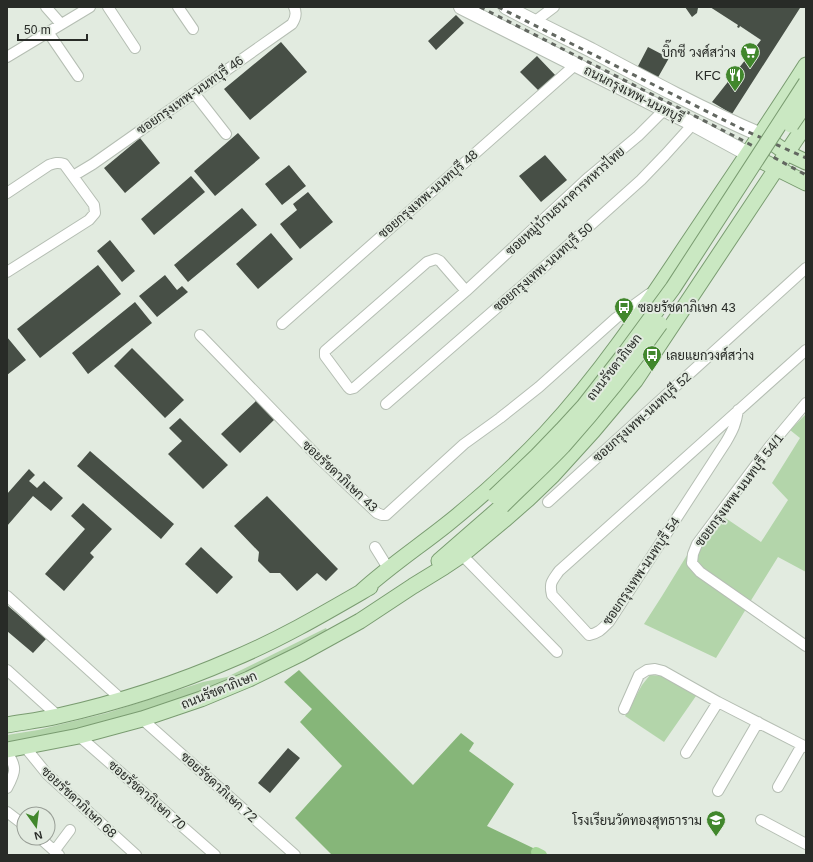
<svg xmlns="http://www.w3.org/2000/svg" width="813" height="862" font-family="Arial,Sarabun,sans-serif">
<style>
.green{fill:#b3d5aa}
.forest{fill:#86b679}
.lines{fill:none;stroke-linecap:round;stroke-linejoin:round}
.canal{stroke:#a4d697;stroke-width:10}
.building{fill:#474f46}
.street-casing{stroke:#b5beb3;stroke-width:12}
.secondary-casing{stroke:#b5beb3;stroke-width:16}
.primary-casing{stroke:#7a9c71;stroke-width:17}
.street{stroke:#fff;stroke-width:10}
.secondary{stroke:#fff;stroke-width:14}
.primary{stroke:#cae8c2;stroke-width:15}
.rail{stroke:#626760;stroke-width:3;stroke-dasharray:5 5;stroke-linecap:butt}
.primary-bridge-casing{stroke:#7a9c71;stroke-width:17;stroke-linecap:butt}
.primary-bridge{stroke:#cae8c2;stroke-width:15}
.labels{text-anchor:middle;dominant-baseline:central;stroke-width:4;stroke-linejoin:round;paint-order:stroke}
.poi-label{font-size:13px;fill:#282b27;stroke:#e2ebe0;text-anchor:end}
.street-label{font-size:13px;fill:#282b27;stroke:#e2ebe0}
</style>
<rect width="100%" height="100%" fill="#e2ebe0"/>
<path class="green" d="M806 414V572L778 557 750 602 705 572 698 564 696 555 721 515 761 542 788 500 772 483 800 438 790 430Z
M692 547 688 562 746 609 716 658 644 624 662 596Z
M326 628 327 630C303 643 279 656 254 668 220 684 185 697 149 709 103 725 55 734 7 742V735L38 730 107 713 203 682 227 677Z
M650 675 664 676 684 687 696 696 664 742 625 716 642 685Z"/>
<path class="forest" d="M299 670 413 785 461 733 474 743 469 751 514 784 487 826 533 848 534 855H332L295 818 342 766 300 722 312 709 284 682Z"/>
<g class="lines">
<path class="canal" d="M536 852 542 855"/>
</g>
<path class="building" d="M685 7H700L698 8 697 13 692 17Z
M710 7H799L800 8 732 114 712 102 761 40 740 26 739 28 737 27 738 25Z
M456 15 464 23 436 50 428 41Z
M281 42 307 72 250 120 224 89Z
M648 47 669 58 656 81 636 70Z
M537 56 557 77 541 93 520 72Z
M238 133 260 158 215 196 194 171Z
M140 138 160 163 125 193 104 168Z
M545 155 567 180 541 202 519 176Z
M289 165 306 186 282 205 265 184Z
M191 176 205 192 154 235 141 219Z
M308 192 333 222 300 249 280 224 297 210 293 204Z
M242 208 257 225 188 282 174 265Z
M271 233 293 259 258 289 236 264Z
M110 240 135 271 122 282 97 251Z
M98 265 121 294 40 358 17 329Z
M165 275 177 290 182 286 188 292 157 317 139 296Z
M135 302 152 323 88 374 72 353Z
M7 337 26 360 7 375Z
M132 348 184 400 165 418 114 366Z
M258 399 276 418 240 453 221 434Z
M180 418 228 465 203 489 168 454 182 441 169 428Z
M90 451 174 524 161 539 77 466Z
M29 469 35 475 29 481 37 488 44 481 63 498 51 511 33 496 7 526V494Z
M267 496 338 569 326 581 317 573 297 591 280 573H270L258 561 259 552 234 526Z
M83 503 112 529 90 553 94 557 64 591 45 574 85 529 71 516Z
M201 547 233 577 217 594 185 564Z
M7 605 46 639 33 653 7 631Z
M288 748 300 758 270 793 258 783Z"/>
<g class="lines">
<g class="street-casing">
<path id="street" d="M46 7 61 24
M108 7 135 48
M178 7 193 29
M534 22 554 7
M48 32 78 76
M7 57 90 7
M194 93 226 134
M73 176 93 164 292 24C296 18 297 13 294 7
M7 193 49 165C55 163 58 162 64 164L94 205 95 213 89 220 7 272
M466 291 440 261 436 259 427 262 325 351V356L348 387 350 389 354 388 466 291 589 177 638 136 664 110
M282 324 575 65
M200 335 319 458 377 513 382 515H386L464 444 500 418 539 387 616 318 649 294
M806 403 770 446 697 544 693 554 692 563 700 572 806 646
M386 404 545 266 641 180 665 155 693 124
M738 410C736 424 733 430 726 442L609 622C602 629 599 633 589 635L552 595C549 583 552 581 559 571L806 350
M548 502 806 268
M375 547 388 568
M462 555 557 652
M7 596 121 699
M7 670 58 716
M624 709 639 675 647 670 655 669 663 671 718 702 806 747
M142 719 295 855
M79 736 215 855
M25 747 47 774 136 855
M7 751C16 768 17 770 7 788
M686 753 718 702
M778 787 802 745
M718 791 758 722
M7 812 24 825
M761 820 806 844
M40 838 59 855
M55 850 70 830"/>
</g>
<g class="secondary-casing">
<path id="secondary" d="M461 7 693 124 748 154
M506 7C534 22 563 36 591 50 647 80 703 110 761 135"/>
</g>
<g class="primary-casing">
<path id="primary" d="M761 135 787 153 806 162
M748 154 806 183
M439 561 502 506
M361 592C387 568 417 548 446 525 481 497 515 466 546 433 599 376 643 311 686 246 726 186 767 126 806 65
M7 725C24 722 41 720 58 716 116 703 178 683 233 659 281 639 325 613 370 587
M7 750 79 736 142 719 201 699 249 679 302 653 360 621 413 586 444 567 462 555 504 520 528 499 553 475 593 431 635 381 806 124"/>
</g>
<use href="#street" class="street"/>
<use href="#secondary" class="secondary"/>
<use href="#primary" class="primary"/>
<path class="rail" d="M480 7 740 139 806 175
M498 7 744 130 806 158"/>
<g class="primary-bridge-casing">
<path id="primary-bridge" d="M791 125 806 103
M495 496 537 456 562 430 584 406 626 352 673 288 806 83
M502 506C522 486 543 467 563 446 598 407 630 367 660 324"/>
</g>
<use href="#primary-bridge" class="primary-bridge"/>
</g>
<defs>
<g id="supermarket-pin" transform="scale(1)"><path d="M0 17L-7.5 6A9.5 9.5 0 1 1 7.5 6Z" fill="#41872c" stroke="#e2ebe0"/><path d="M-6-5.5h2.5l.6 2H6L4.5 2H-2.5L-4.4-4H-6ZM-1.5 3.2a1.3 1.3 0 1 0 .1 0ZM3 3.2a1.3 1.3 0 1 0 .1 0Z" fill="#fff"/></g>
<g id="restaurant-pin" transform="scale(1)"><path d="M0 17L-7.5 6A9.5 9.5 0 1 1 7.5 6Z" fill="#41872c" stroke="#e2ebe0"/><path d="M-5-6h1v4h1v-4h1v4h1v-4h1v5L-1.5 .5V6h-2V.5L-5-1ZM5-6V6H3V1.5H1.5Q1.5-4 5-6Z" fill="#fff"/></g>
<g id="bus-pin" transform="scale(1)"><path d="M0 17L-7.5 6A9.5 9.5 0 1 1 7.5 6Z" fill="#41872c" stroke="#e2ebe0"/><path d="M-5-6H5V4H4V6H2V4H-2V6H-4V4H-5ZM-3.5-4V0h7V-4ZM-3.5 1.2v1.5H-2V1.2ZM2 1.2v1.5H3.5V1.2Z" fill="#fff"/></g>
<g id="school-pin" transform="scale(1)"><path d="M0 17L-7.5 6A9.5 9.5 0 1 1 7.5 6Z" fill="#41872c" stroke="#e2ebe0"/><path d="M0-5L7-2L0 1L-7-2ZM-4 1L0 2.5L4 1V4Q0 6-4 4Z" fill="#fff"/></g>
</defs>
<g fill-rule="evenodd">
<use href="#supermarket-pin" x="750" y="52"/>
<use href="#restaurant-pin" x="735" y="75"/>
<use href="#bus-pin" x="624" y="307"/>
<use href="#bus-pin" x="652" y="355"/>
<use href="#school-pin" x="716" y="820"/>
</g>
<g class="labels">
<g class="poi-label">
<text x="736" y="52">บิ๊กซี วงศ์สว่าง</text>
<text x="721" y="75">KFC</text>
<text x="638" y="307" text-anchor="start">ซอยรัชดาภิเษก 43</text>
<text x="666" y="355" text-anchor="start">เลยแยกวงศ์สว่าง</text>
<text x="702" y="820">โรงเรียนวัดทองสุทธาราม</text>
</g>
<g class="street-label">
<text transform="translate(634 94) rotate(27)">ถนนกรุงเทพ-นนทบุรี</text>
<text transform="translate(190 95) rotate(-35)">ซอยกรุงเทพ-นนทบุรี 46</text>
<text transform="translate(428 194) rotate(-41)">ซอยกรุงเทพ-นนทบุรี 48</text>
<text transform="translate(565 201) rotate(-42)">ซอยหมู่บ้านธนาคารทหารไทย</text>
<text transform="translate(543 267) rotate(-41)">ซอยกรุงเทพ-นนทบุรี 50</text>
<text transform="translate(614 367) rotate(-52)">ถนนรัชดาภิเษก</text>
<text transform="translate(642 417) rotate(-42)">ซอยกรุงเทพ-นนทบุรี 52</text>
<text transform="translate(340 476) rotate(43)">ซอยรัชดาภิเษก 43</text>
<text transform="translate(739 490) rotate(-53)">ซอยกรุงเทพ-นนทบุรี 54/1</text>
<text transform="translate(641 571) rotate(-56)">ซอยกรุงเทพ-นนทบุรี 54</text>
<text transform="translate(219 690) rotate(-22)">ถนนรัชดาภิเษก</text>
<text transform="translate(219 787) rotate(42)">ซอยรัชดาภิเษก 72</text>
<text transform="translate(147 795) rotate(41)">ซอยรัชดาภิเษก 70</text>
<text transform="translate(79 802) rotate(43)">ซอยรัชดาภิเษก 68</text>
</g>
</g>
<rect width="813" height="862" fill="none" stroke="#282b27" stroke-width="16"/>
<g transform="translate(36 826) rotate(166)"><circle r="19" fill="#e2ebe0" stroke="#989e96"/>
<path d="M0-3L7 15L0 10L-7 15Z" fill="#41872c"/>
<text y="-6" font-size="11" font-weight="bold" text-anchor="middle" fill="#282b27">N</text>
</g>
<path d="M18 34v6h69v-6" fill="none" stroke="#282b27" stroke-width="2"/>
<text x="24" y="34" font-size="12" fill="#282b27" stroke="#e2ebe0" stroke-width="3" paint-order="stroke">50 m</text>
</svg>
